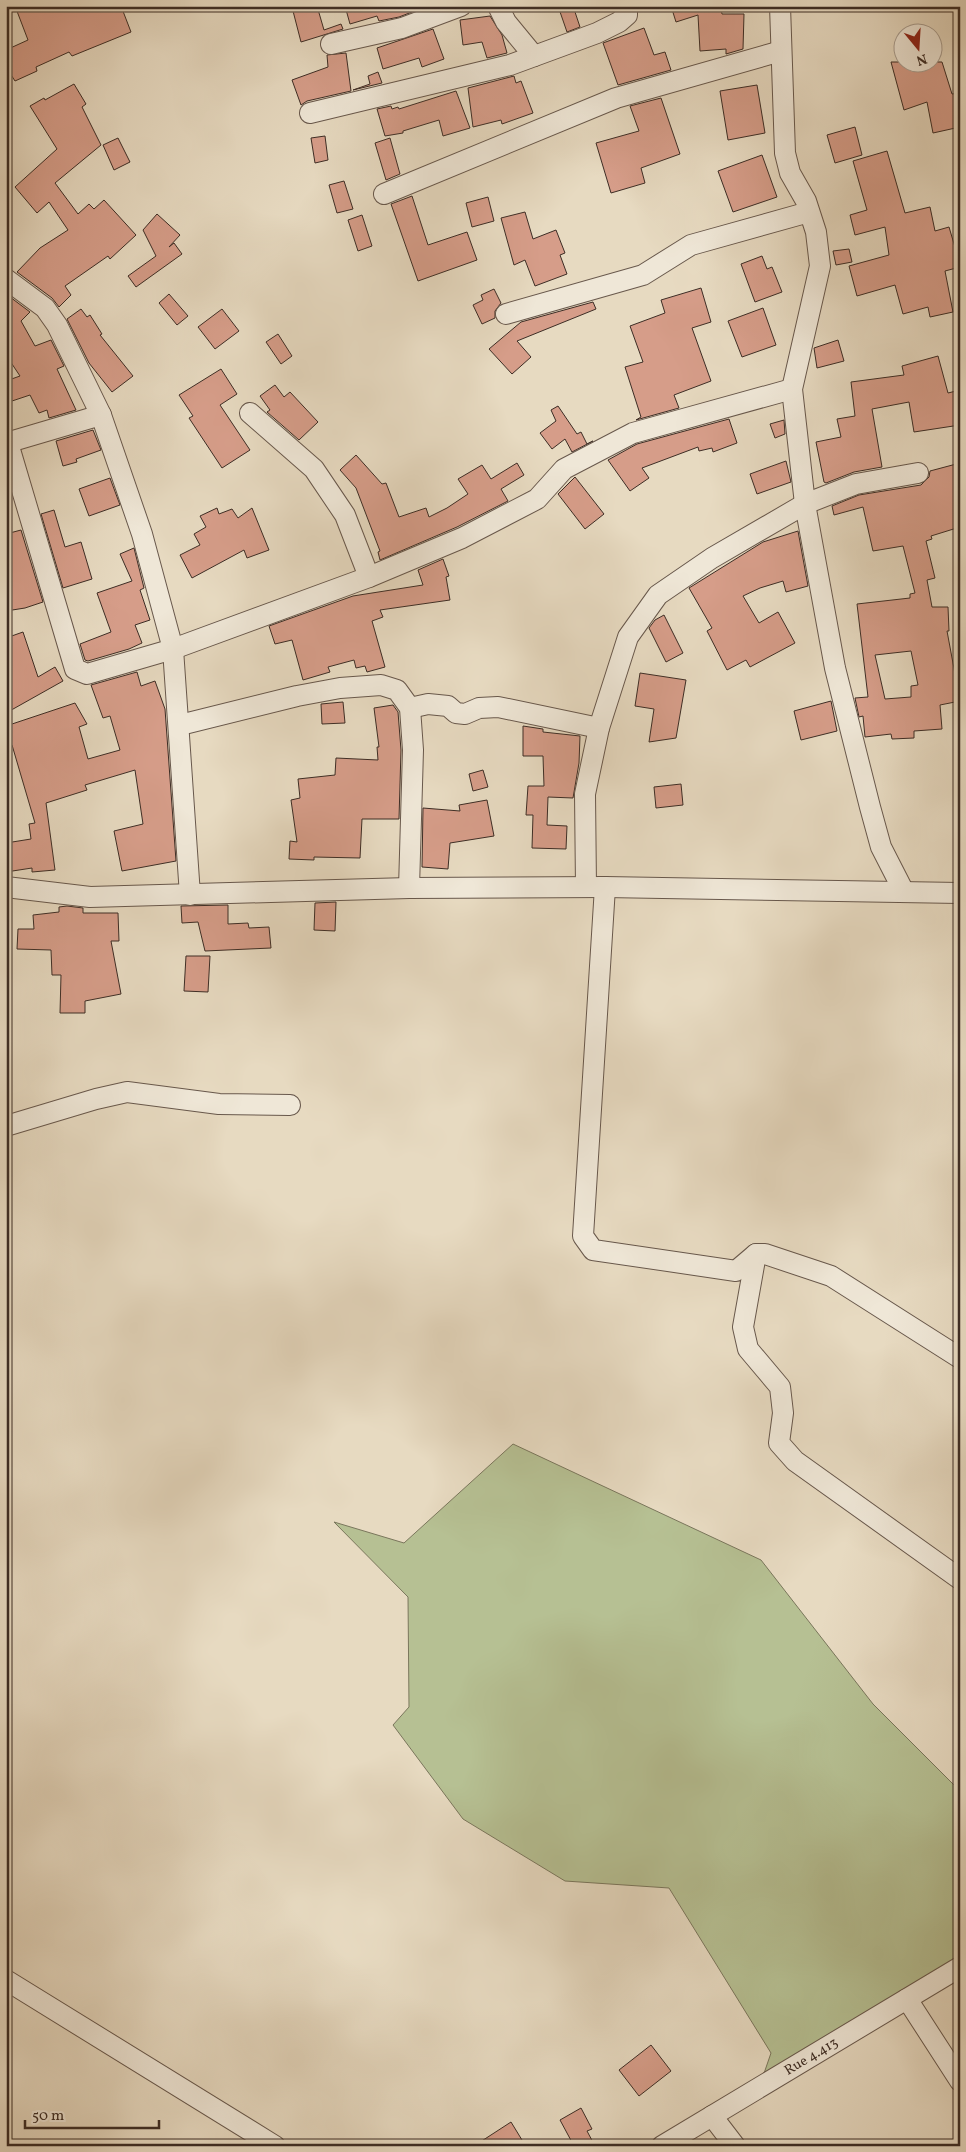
<svg xmlns="http://www.w3.org/2000/svg" width="966" height="2152" font-family="Vollkorn,serif">
<style>
.green{fill:#b6c093;stroke:#7a765c}
.building{fill:#d69d89;stroke:#3d2d25;fill-rule:evenodd}
.lines{fill:none;stroke-linecap:round;stroke-linejoin:round}
.minor-casing{stroke:#68584c;stroke-width:22}
.minor{stroke:#efe7d7;stroke-width:20}
.labels{text-anchor:middle;dominant-baseline:central;stroke-width:4;stroke-linejoin:round;paint-order:stroke}
.street-label{font-size:14px;fill:#3d2d25;stroke:#efe7d7}
</style>
<rect width="100%" height="100%" fill="#e7dac1"/>
<filter id="stains"><feTurbulence type="fractalNoise" baseFrequency=".004" numOctaves="4"/><feColorMatrix values="0 0 0 0 .2 0 0 0 0 .09 0 0 0 0 .02 0 0 0 .5 -.17"/></filter>
<radialGradient id="worn" r=".72"><stop offset=".6" stop-color="#630" stop-opacity="0"/><stop offset="1" stop-color="#630" stop-opacity=".3"/></radialGradient>
<path class="green" d="M513 1444 761 1560 873 1704 960 1791V1955L760 2085 771 2053 669 1888 565 1881 463 1819 393 1725 409 1707 408 1597 334 1522 404 1543Z"/>
<path class="building" d="M15 6H121L131 32 72 56 69 52 36 67 37 71 15 81 6 67V50L28 40Z
M310 6H317L324 30 341 24 343 29 301 42 293 11Z
M345 6H425V7L399 17 379 21 377 16 350 24Z
M558 6H573L580 27 567 32Z
M671 6H716V10L721 9 722 14H744L743 49 726 54V49L700 51 698 15 676 22Z
M490 16 502 35 507 53 487 58 482 42 463 45 460 20Z
M644 28 654 55 665 52 671 70 618 85 603 43Z
M433 29 444 59 422 67 419 58 383 69 377 48Z
M346 53 351 91 307 101 301 105 292 80 328 67 327 55Z
M891 62H942L952 94 960 93V127L933 133 927 102 904 110Z
M378 72 382 83 353 90 370 84 368 76Z
M514 76 516 83 521 81 533 113 502 124 501 120 473 127 468 88Z
M74 84 86 104 82 107 101 145 55 183 78 214 89 204 94 209 104 200 136 235 110 259 108 256 65 286 71 295 59 307 52 298 17 272 40 248 68 230 49 202 37 213 15 187 57 149 30 106 44 98 45 100Z
M757 85 765 133 728 140 720 91Z
M456 91 470 128 443 136 439 120 403 131V133L385 136 377 109 391 106 392 109 398 107 399 109Z
M661 98 680 154 641 168 645 183 611 193 596 143 639 131 630 106Z
M855 127 862 155 835 163 827 135Z
M325 136 328 160 315 163 311 138Z
M118 138 130 162 114 170 103 145Z
M390 138 400 174 386 180 375 143Z
M887 151 905 213 930 207 935 231 949 227 960 264V267L945 271 953 312 930 317 928 307 903 314 895 285 857 296 849 266 889 255 885 227 855 235 850 215 867 210 853 161Z
M762 155 777 197 733 212 718 171Z
M344 181 353 209 337 213 329 185Z
M412 196 428 245 467 232 477 260 418 281 391 204Z
M488 197 494 221 472 227 466 203Z
M525 212 533 239 556 230 565 253 560 255 567 274 535 286 525 260 514 265 501 218Z
M157 214 180 235 169 247 174 243 182 254 136 287 128 276 156 256 143 230Z
M362 215 372 246 358 251 348 220Z
M849 249 852 262 836 265 833 251Z
M762 256 767 269 772 267 782 292 755 302 741 264Z
M701 288 711 322 692 328 711 381 674 395 679 408 636 420 641 417 625 367 643 362 630 326 665 313 661 300Z
M494 289 501 303 495 311V318L482 324 473 305 483 300 481 295Z
M6 294 30 312 21 321 35 346 51 340 64 366 57 369 76 410 49 418 47 410 39 413 30 395 6 403V381L20 376 6 355Z
M169 294 188 316 177 325 159 303Z
M593 302 596 309 517 341 531 357 512 374 489 349 521 322Z
M763 308 776 345 742 357 728 321Z
M81 309 87 317 90 315 102 334 100 335 133 376 112 392 89 363 67 319Z
M222 309 239 331 215 349 198 327Z
M278 334 292 356 281 364 266 342Z
M838 340 844 361 817 368 814 348Z
M938 356 948 393 960 390V425L914 432 909 402 872 409 882 467 854 472 826 483 824 482 816 442 841 437 837 419 855 416 851 382 904 375 902 366Z
M221 369 237 394 220 405 250 450 222 468 189 418 193 416 179 395Z
M275 385 284 397 290 392 318 422 299 440 267 412 270 410 260 396Z
M558 406 577 434 581 432 587 444 593 441 572 452 565 439 552 449 540 433 556 421 551 410Z
M729 419 737 443 713 452 712 448 699 451 698 447 642 468 649 478 630 491 608 460 637 444Z
M784 420 785 434 775 438 770 424Z
M93 430 101 450 76 459 77 462 63 466 56 441Z
M356 455 382 484 386 483 399 517 426 508 429 517 447 508 468 494 458 479 482 465 491 479 517 463 524 475 501 489 508 501 457 527 380 560 378 552 380 551 356 488 340 470Z
M786 461 791 482 757 494 750 474Z
M960 463V527L931 536 932 539 926 541 935 578 927 580 932 607H948L949 631H947L955 674 960 673V701L940 705 942 729 914 731V738L892 739 891 734 865 737 863 716 859 717 855 698 868 697 857 604 910 598V594L915 593 903 546 873 551 863 507 834 515 832 506 859 495 921 485 929 477 930 471ZM911 651 918 685 911 686V697L885 699 875 655Z
M575 477 604 514 585 529 558 494Z
M110 478 120 505 89 516 79 489Z
M217 508 219 514 232 509 238 518 252 508 269 550 247 558 244 550 192 578 180 555 200 545 194 534 206 527 200 516Z
M54 510 65 547 81 542 92 579 63 588 41 514Z
M21 530 43 602 25 608 6 611V534Z
M798 531 808 586 786 592 783 581 760 588 743 596 759 623 778 612 795 643 750 667 746 660 727 670 707 631 712 628 689 588 763 542Z
M134 548 144 588 140 590 150 620 135 625 142 643 129 649 88 661 85 660 80 644 111 632 97 593 132 581 120 554Z
M443 559 449 576 446 577 450 600 380 610 383 617 372 621 385 667 367 672 365 666 356 668 354 660 328 667 330 672 303 680 292 640 275 644 269 626 353 596 423 585 418 570Z
M664 615 683 653 666 662 649 628 655 620Z
M23 632 38 677 55 667 63 681 6 713V638Z
M137 672 141 686 155 681 165 709 176 861 122 871 114 831 143 824 135 770 85 785 87 790 46 803 55 870 32 872V868L6 872V843L31 839 29 824 35 823 12 745 6 747V726L75 703 87 724 79 727 88 759 120 750 110 716 103 718 91 685Z
M640 673 686 680 676 738 649 742 654 709 635 706Z
M831 701 837 731 801 740 794 711Z
M343 702 345 723 322 724 321 704Z
M393 705 398 712 401 750 399 819H362L360 858 314 857V860L289 859 290 841 297 842 291 800 300 798 298 779 335 775 336 758 378 760 377 747H379L374 708Z
M523 726 543 729V732L580 736 579 763 573 798 548 797 547 825 567 826 566 849 532 848 533 815H526L528 786H544L543 756H523Z
M483 770 488 787 473 791 469 774Z
M681 784 683 805 656 808 654 787Z
M487 800 494 836 450 843 448 869 422 867 423 808 460 811 459 805Z
M336 902 335 931 314 930 315 903Z
M228 905V924L248 923 249 928 269 927 271 948 205 951 198 922 182 923 181 906Z
M67 906 83 908V913H118L119 941H111L121 994 85 1001V1013H60L61 975H52L51 950 17 949 18 929H34L33 915 59 912V907Z
M186 956H210L208 992 184 991Z
M651 2045 671 2071 639 2096 619 2070Z
M581 2108 592 2129 587 2131 595 2146H574L560 2120Z
M511 2122 522 2140 513 2146H474Z"/>
<g class="lines">
<g class="minor-casing">
<g id="minor">
<path d="M498 6 506 22 534 56"/>
<path d="M780 6 785 153 790 173 806 201 816 232 820 266 792 389 805 504 835 668 870 807 881 847 904 892"/>
<path d="M331 44 402 28 461 6"/>
<path d="M310 113 510 65 597 33 619 22 627 15V6"/>
<path d="M384 194 616 98 781 51"/>
<path d="M6 279 45 308 57 325 101 415 142 534 173 649 190 895"/>
<path d="M506 314 643 275 691 245 809 212"/>
<path d="M250 413 314 469 345 515 369 577"/>
<path d="M6 443 101 415"/>
<path d="M8 443 75 669 87 674 173 649 369 577 462 538 537 499 564 469 633 433 792 389"/>
<path d="M410 708 428 704 448 706 456 713 465 714 479 708 498 707 599 728"/>
<path d="M180 725 297 696 340 688 381 685 397 690 410 708 413 750 409 888"/>
<path d="M6 887 90 897 409 888 605 887 960 893"/>
<path d="M586 887 585 794 599 728 628 637 658 595 712 558 805 504 856 484 918 473"/>
<path d="M605 887 583 1236 593 1250 736 1271 756 1254H765L831 1276 960 1358"/>
<path d="M6 1126 96 1099 127 1092 219 1104 290 1105"/>
<path d="M756 1254 743 1327 748 1349 780 1387 783 1413 779 1443 795 1461 960 1579"/>
<path d="M6 1980 275 2146"/>
<path d="M907 1999 960 2081"/>
<path d="M712 2116 735 2146"/>
<path id="s1" d="M662 2146 960 1967"/>
</g>
</g>
<use href="#minor" class="minor"/>
</g>
<g class="labels">
<g class="street-label">
<text stroke="none"><textPath href="#s1" startOffset="174">Rue 4.413</textPath></text>
</g>
</g>
<rect width="966" height="2152" fill="none" stroke="#e7dac1" stroke-width="25"/>
<rect x="8" y="8" width="951" height="2137" fill="none" stroke="#3d2d25" stroke-width="2.5"/>
<rect x="12" y="12" width="941" height="2127" fill="none" stroke="#3d2d25"/>
<g transform="translate(918 48) rotate(162)"><circle r="24" fill="#efe7d7" stroke="#a89d90"/>
<path d="M0-4L9 19L0 12L-9 19Z" fill="#8f2418"/>
<text y="-8" font-size="14" font-weight="bold" text-anchor="middle" fill="#3d2d25">N</text>
</g>
<path d="M25 2120v8h134v-8" fill="none" stroke="#3d2d25" stroke-width="2.5"/>
<text x="32" y="2120" font-size="15" fill="#3d2d25" stroke="#efe7d7" stroke-width="4" paint-order="stroke">50 m</text>
<rect width="100%" height="100%" filter="url(#stains)"/>
<rect width="100%" height="100%" fill="url(#worn)"/>
</svg>
